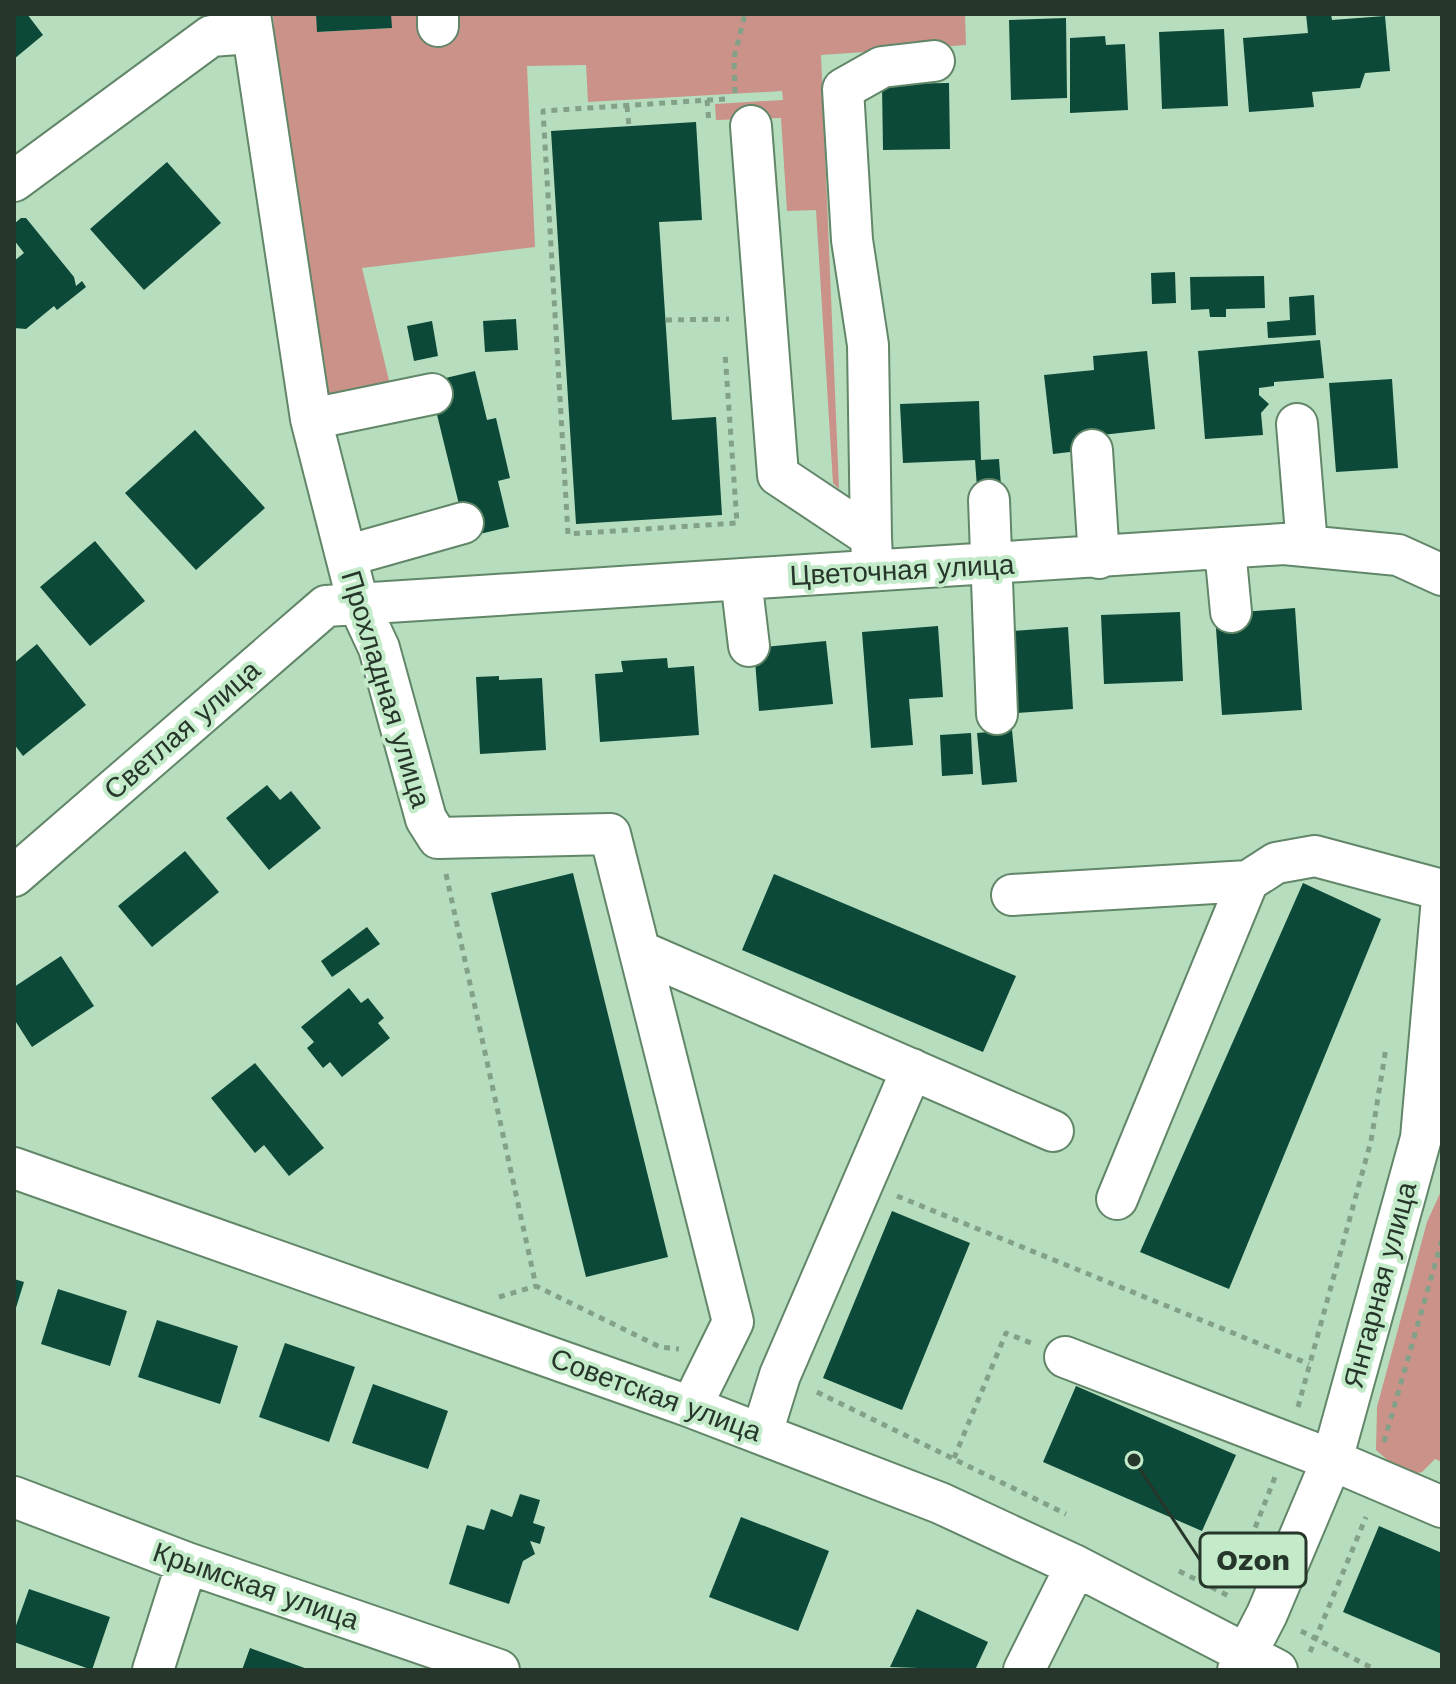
<svg xmlns="http://www.w3.org/2000/svg" width="1456" height="1684" font-family="'Work Sans',sans-serif">
<style>
.green{fill:#ca9289}
.building{fill:#0c4938}
.lines{fill:none;stroke-linecap:round;stroke-linejoin:round}
.minor-casing{stroke:#618668;stroke-width:44}
.path{stroke:#83a188;stroke-width:5;stroke-dasharray:6 6;stroke-linecap:butt}
.minor{stroke:#fff;stroke-width:40}
.labels{text-anchor:middle;dominant-baseline:central;stroke-width:8;stroke-linejoin:round;paint-order:stroke}
.street-label{font-size:28px;fill:#27362a;stroke:#c3ebc9}
.leader{fill:none;stroke:#27362a;stroke-width:3}
.callout-dot{fill:#27362a;stroke:#c3ebc9;stroke-width:3}
.callout{fill:#c3ebc9;stroke:#27362a;stroke-width:3}
.callout-label{font-size:30px;text-anchor:middle;font-weight:bold;fill:#27362a}
</style>
<rect width="100%" height="100%" fill="#b6ddbd"/>
<path class="green" d="M273 14 316 15 318 32 391 28V14H965L966 45 821 55 839 489 833 483 816 210 787 211 781 118 716 120 715 104 783 100 782 91 588 102 586 65 527 66 535 247 362 268 392 393 322 408 276 62Z
M1442 1189V1462L1435 1459 1422 1472 1406 1476 1376 1450 1377 1407 1427 1222Z"/>
<path class="building" d="M14 14H27L43 35 14 59Z
M316 14H391L392 28 317 32Z
M1306 14H1331L1332 20 1385 16 1390 71 1365 73 1360 88 1312 92 1314 107 1249 112 1243 38 1308 33Z
M1066 18 1067 98 1011 100 1009 20Z
M1224 29 1228 106 1162 109 1159 32Z
M1105 36 1106 45 1125 44 1128 110 1070 113V38Z
M949 83 950 149 883 150 882 84Z
M696 122 702 220 659 222 672 420 716 417 722 515 576 524 551 131Z
M167 162 221 223 144 290 90 229Z
M21 218H26L74 277 76 286 82 281 86 287 57 310 54 306 26 329 14 328V261L24 253 14 240V224Z
M1175 272 1176 303 1152 304 1151 273Z
M1264 276 1265 308 1226 309V317H1210L1209 309 1191 310 1190 277Z
M1314 295 1316 335 1268 338 1267 322 1290 320 1289 297Z
M516 319 518 350 485 352 483 321Z
M432 321 438 356 414 361 407 326Z
M1320 340 1324 378 1274 382V386L1259 388V395L1269 404 1261 413 1263 435 1205 439 1198 351Z
M1147 351 1155 429 1102 435 1104 448 1053 454 1044 375 1094 370 1093 356Z
M475 371 487 420 496 418 510 478 498 481 509 527 467 537 429 382Z
M1392 379 1398 468 1336 472 1329 383Z
M979 401 981 460 999 459 1002 499 978 501 975 460 903 463 900 404Z
M195 430 265 508 196 570 125 493Z
M95 541 145 601 90 646 40 587Z
M1295 608 1302 710 1222 715 1215 614Z
M1180 612 1183 681 1104 684 1101 615Z
M938 626 943 697 909 699 913 745 871 748 862 632Z
M1068 627 1073 709 1017 713 1012 631Z
M826 641 833 704 759 711 754 648Z
M37 644 86 705 23 756 14 744V663Z
M667 658 668 668 694 666 699 735 600 742 595 674 623 672 621 661Z
M499 676V680L542 678 546 750 480 754 476 677Z
M1012 730 1017 782 982 785 977 733Z
M971 733 973 774 942 776 940 735Z
M267 785 280 800 291 791 321 828 269 870 226 818Z
M185 851 219 892 152 947 118 906Z
M573 873 668 1257 586 1277 491 893Z
M774 874 1016 976 983 1052 742 950Z
M1303 883 1381 919 1229 1289 1140 1252Z
M367 927 380 944 332 977 321 961Z
M61 956 94 1006 32 1047 14 1019V987Z
M349 988 361 1003 368 998 384 1018 378 1023 390 1038 342 1077 330 1062 323 1068 307 1048 314 1042 301 1027Z
M255 1063 324 1148 289 1176 264 1145 255 1153 211 1098Z
M892 1211 970 1243 902 1410 823 1378Z
M14 1279 24 1282 15 1311H14Z
M58 1289 127 1311 110 1366 41 1344Z
M157 1320 238 1346 220 1404 138 1377Z
M285 1343 355 1367 329 1442 259 1417Z
M373 1384 448 1411 428 1469 352 1443Z
M1076 1386 1236 1455 1202 1531 1043 1462Z
M520 1494 540 1500 533 1523 545 1527 540 1544 530 1541 535 1554 523 1561 509 1604 449 1584 467 1525 484 1530 491 1509 512 1517Z
M741 1517 829 1551 798 1631 709 1597Z
M1379 1526 1442 1553V1654L1343 1612Z
M29 1589 110 1617 92 1670 14 1642V1631Z
M917 1609 988 1642 975 1670 890 1667Z
M250 1648 310 1670H242Z"/>
<g class="lines">
<g class="minor-casing">
<path id="minor" d="M250 14 311 419 358 603 379 648 426 819 438 838 610 834 733 1322 691 1407
M438 26V14
M751 126 778 475 871 537 872 559
M14 181 211 36 251 33
M311 419 432 394
M1297 424 1307 546
M1092 450 1099 558
M989 500 997 714
M871 537 868 345 852 240 843 89 882 67 934 61
M1225 549 1231 612
M346 556 463 523
M741 579 749 646
M14 876 326 606 1284 544 1398 555 1442 575
M1012 895 1248 881
M642 952 1053 1131
M14 1168 691 1407 940 1503 1076 1566 1277 1670
M1117 1199 1248 881 1276 863 1315 856 1442 890
M1065 1357 1332 1460 1442 1507
M762 1433 780 1375 912 1069
M14 1497 187 1563 499 1670
M153 1670 187 1563
M1024 1670 1076 1566
M1238 1670 1267 1614 1332 1460 1421 1138 1442 898"/>
</g>
<path class="path" d="M735 93 734 58 745 14
M725 99 543 111 568 534 737 523 725 353
M707 100 709 123
M627 106 629 126
M666 320 729 319
M446 874 536 1286 660 1347 679 1349
M897 1196 1309 1364
M499 1297 536 1286
M817 1392 1066 1514
M1298 1407 1371 1141 1386 1048
M1384 1442 1442 1240
M954 1458 1006 1333 1031 1343
M1242 1561 1275 1477
M1179 1571 1231 1597
M1301 1631 1376 1670
M1310 1652 1366 1517"/>
<use href="#minor" class="minor"/>
</g>
<g class="labels">
<g class="street-label">
<text transform="translate(902 570) rotate(-3)">Цветочная улица</text>
<text transform="translate(386 689) rotate(73)">Прохладная улица</text>
<text transform="translate(182 730) rotate(-41)">Светлая улица</text>
<text transform="translate(1380 1285) rotate(-75)">Янтарная улица</text>
<text transform="translate(656 1395) rotate(20)">Советская улица</text>
<text transform="translate(256 1586) rotate(19)">Крымская улица</text>
</g>
</g>
<path class="leader" d="M1134 1460L1200 1560"/>
<circle class="callout-dot" cx="1134" cy="1460" r="8"/>
<rect class="callout" x="1200" y="1533" width="106" height="54" rx="8"/>
<g class="callout-label">
<text x="1253" y="1570">Ozon</text>
</g>
<rect width="1456" height="1684" fill="none" stroke="#27362a" stroke-width="32"/>
</svg>
